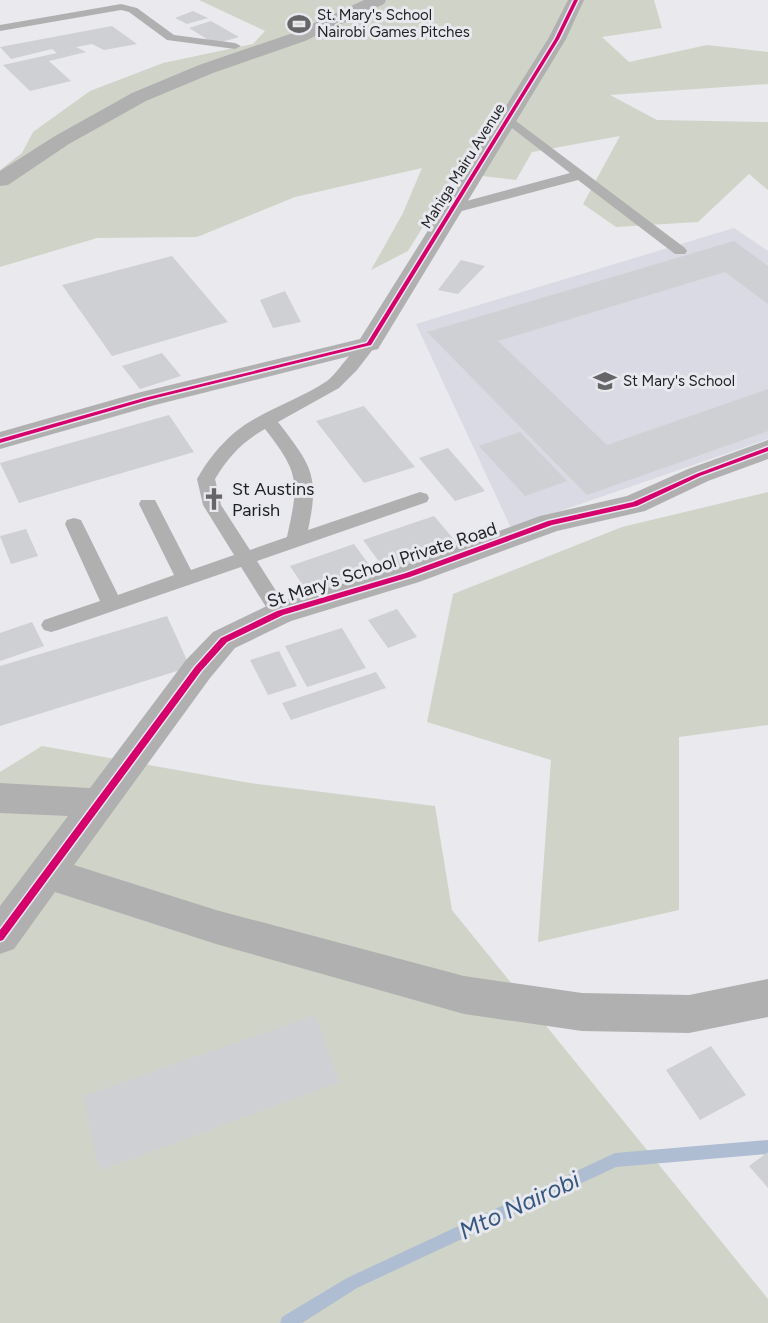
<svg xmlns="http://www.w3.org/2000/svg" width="768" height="1323" font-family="Figtree,sans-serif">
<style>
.built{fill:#d9dae3}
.green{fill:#d0d4c8}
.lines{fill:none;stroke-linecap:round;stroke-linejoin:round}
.stream{fill:#aebdd2;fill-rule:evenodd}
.building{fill:#cfd0d3}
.lane{fill:#b1b0b1;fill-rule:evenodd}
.street{fill:#b1b0b1;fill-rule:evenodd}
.cycleway-casing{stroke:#e8e8ef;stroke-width:3}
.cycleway{fill:#d6006c;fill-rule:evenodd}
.labels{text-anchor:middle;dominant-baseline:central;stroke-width:6;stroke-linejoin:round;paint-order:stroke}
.far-poi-label{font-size:15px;fill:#1f2022;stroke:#e8e8ef;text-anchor:start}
.far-street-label{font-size:15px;fill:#1f2022;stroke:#e8e8ef}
.poi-label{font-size:18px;fill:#1f2022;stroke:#e8e8ef;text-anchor:start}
.street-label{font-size:18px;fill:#1f2022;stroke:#e8e8ef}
.near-water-label{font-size:24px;font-style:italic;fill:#385880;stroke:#e8e8ef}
</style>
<rect width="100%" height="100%" fill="#e9e9ee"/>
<path class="built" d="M734 228 768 251V439L511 528 416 324Z"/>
<path class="green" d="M199 0H654L662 28 602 37 629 62 707 45 768 52V84L610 95 657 120 768 122V190L749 174 698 222 616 227 583 204 620 136 532 152 516 180 456 173 408 251 371 270 403 213 422 168 295 197 197 237 97 238 0 267V170L22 153 33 132 90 91 163 63 253 44 265 31Z
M768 492V725L679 737V910L538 942 551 760 427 722 453 594 622 527Z
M42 746 250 783 435 806 452 910 768 1299V1323H0V772Z"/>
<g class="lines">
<path class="stream" d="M768 1140V1154L616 1167 357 1288 302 1323H280L282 1317 347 1278 615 1153Z"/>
</g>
<path class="building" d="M193 11 208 18 187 24 175 18Z
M211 21 239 37 215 44 189 28Z
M112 26 137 44 104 50 92 44 76 47 86 52 49 61 71 81 30 91 3 65 57 53 52 49 11 59 0 47Z
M734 241 768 266V304L725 272 498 341 607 445 768 389V431L587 495 427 332Z
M172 256 228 322 112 356 62 285Z
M461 260 485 266 458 294 438 290Z
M285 291 301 322 273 328 260 300Z
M162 353 181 376 140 389 122 366Z
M364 406 415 467 364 483 316 421Z
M169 415 194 452 19 503 0 463Z
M520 432 567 481 525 496 479 446Z
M448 448 485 491 455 501 419 458Z
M434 516 462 549 389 575 363 540Z
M26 529 38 556 11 564 0 536Z
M354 544 378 577 312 599 290 566Z
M397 609 417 637 388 648 368 620Z
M167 616 190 667 0 726V666Z
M32 622 44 646 0 661V633Z
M342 628 366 668 307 687 285 646Z
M279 651 297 686 268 695 250 660Z
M376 672 386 688 291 720 282 703Z
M315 1015 340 1082 99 1171 83 1096Z
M711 1046 746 1095 700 1120 666 1070Z
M768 1152V1188L749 1166Z"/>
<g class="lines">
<path class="lane" d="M121 4 137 8 174 35 235 43 241 46 235 49 167 40 129 12 121 10 0 31V25Z
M508 115 685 248 687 251 685 254H675L578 180 458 212H448L446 209 448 206 570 173 504 122 502 119 504 116Z
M369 339 377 344 357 370 339 388 278 422C311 465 320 475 308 530L420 492 427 494 429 498 427 502 257 561 290 613 287 618 280 620 273 618 241 567 58 630 51 632 44 630 41 625 44 620 100 601 65 524 67 520 74 518 81 520 118 595 174 575 139 504 141 500H155L191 570 234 555 203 505 197 479C207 461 219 446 234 433 260 411 299 400 327 381 340 371 356 342 369 339ZM265 429C300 474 299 482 287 537L250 550 221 505 215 479C228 457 243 441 265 429Z"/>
<path class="street" d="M364 0H386L384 4 305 41 213 73 146 101 69 144 8 185 0 186V171L55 136 132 93 199 65 293 33Z
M568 0H584L566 39 378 349 155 405 0 449V432L137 393 360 339 548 39Z
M768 440V459L708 481 645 511 557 531 419 582 291 621 235 648 210 678 74 865 216 910 464 976 582 993 689 995 768 979V1017L689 1033 582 1031 464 1014 216 944 55 892 14 949 0 954V906L68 816 0 813V783L90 788 186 660 213 632 269 605 397 568 540 516 627 496 688 469Z"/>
<g class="cycleway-casing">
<path id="cycleway" d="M574 0H578L559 39 371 345 148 400 0 443V439L144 398 367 343 555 39Z
M768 447V451L700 476 637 506 552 525 410 577 283 615 227 642 201 671 3 940 0 941V930L195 667 221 638 277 611 406 573 548 521 633 502 696 474Z"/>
</g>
<use href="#cycleway" class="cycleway"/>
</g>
<defs>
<g id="stadium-bare" transform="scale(1.8)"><path d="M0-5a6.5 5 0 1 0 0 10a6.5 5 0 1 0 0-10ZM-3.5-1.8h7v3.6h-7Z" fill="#666669" stroke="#e8e8ef" stroke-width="2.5" paint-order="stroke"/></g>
<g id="school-bare" transform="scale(1.8)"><path d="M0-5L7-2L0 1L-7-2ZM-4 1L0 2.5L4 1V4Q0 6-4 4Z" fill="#666669" stroke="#e8e8ef" stroke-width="2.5" paint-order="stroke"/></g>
<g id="church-bare" transform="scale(1.8)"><path d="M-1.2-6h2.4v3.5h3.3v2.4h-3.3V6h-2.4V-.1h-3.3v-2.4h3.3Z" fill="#666669" stroke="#e8e8ef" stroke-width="2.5" paint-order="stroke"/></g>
</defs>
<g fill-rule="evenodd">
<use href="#stadium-bare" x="299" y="24"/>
<use href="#school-bare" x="605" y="381"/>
<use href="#church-bare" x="214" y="499"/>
</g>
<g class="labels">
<g class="far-poi-label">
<text x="317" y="15">St. Mary's School<tspan x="317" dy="17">Nairobi Games Pitches</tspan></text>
<text x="623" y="381">St Mary's School</text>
</g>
<g class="far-street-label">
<text transform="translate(463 166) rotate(-58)">Mahiga Mairu Avenue</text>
</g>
<g class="poi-label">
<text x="232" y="489">St Austins<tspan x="232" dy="21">Parish</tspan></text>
</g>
<g class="street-label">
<text transform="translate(382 565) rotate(-18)">St Mary's School Private Road</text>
</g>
<g class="near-water-label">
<text transform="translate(519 1205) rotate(-25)">Mto Nairobi</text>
</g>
</g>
</svg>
